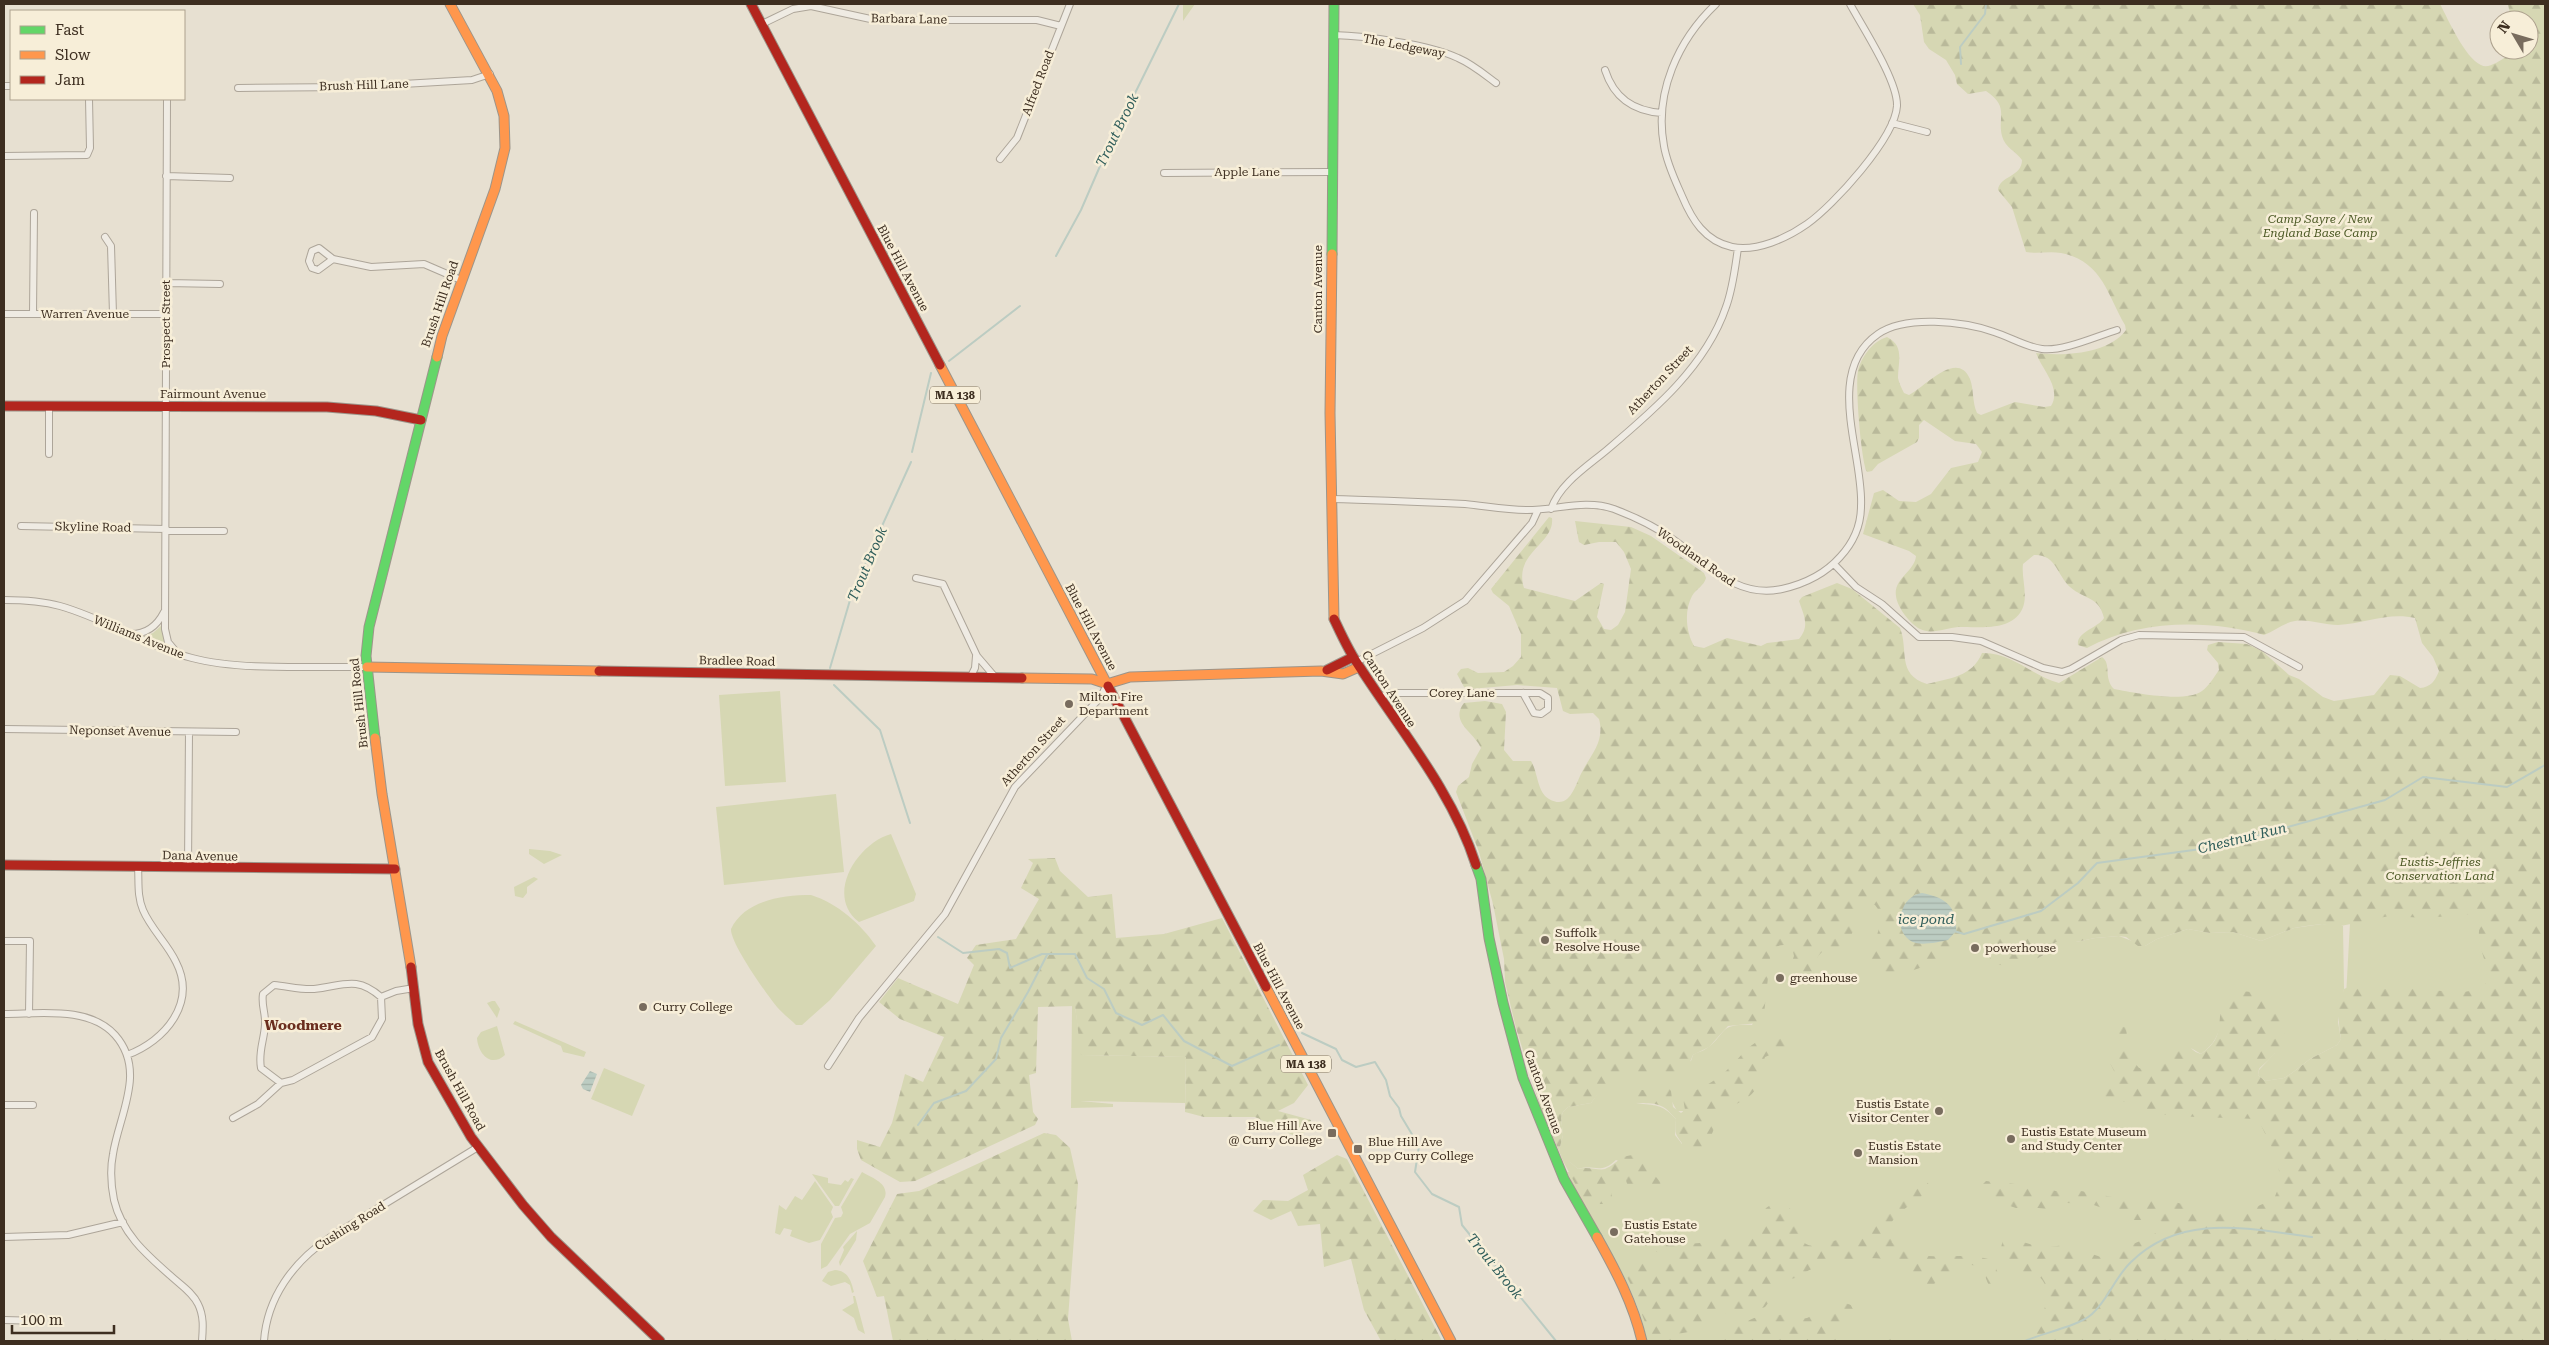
<svg xmlns="http://www.w3.org/2000/svg" width="2549" height="1345" font-family="'Roboto Serif',serif">
<style>
.green{fill:#d6d7b3;fill-rule:evenodd}
.forest{fill:url(#forest-firs);fill-rule:evenodd}
.water{fill:url(#water-rules)}
.lines{fill:none;stroke-linecap:round;stroke-linejoin:round}
.stream{stroke:#bcccc2;stroke-width:2}
.street-casing{stroke:#ada599;stroke-width:8}
.fast-casing{stroke:#9c958a;stroke-width:11}
.slow-casing{stroke:#9c958a;stroke-width:11}
.jam-casing{stroke:#9c958a;stroke-width:11}
.street{stroke:#efebe3;stroke-width:6}
.fast{stroke:#63d668;stroke-width:9}
.slow{stroke:#ff974d;stroke-width:9}
.jam{stroke:#b3261e;stroke-width:9}
.poi-dot{fill:#786c5e;stroke:#f7eed8;stroke-width:2}
.labels{text-anchor:middle;dominant-baseline:central;stroke-width:5;stroke-linejoin:round;paint-order:stroke}
.shield{fill:#f7eed8;stroke:#756857;stroke-width:1}
.shield-label{font-size:11px;font-weight:bold;fill:#3d2e20}
.street-label{font-size:12px;fill:#3d2e20;stroke:#f7eed8}
.park-label{font-size:12px;font-style:italic;fill:#4d5a26;stroke:#f7eed8}
.poi-label{font-size:12px;fill:#3d2e20;stroke:#f7eed8;text-anchor:start}
.water-label{font-size:14px;font-style:italic;fill:#2f5d5a;stroke:#f7eed8}
.neighbourhood-label{font-size:14px;font-weight:bold;fill:#6b2e1e;stroke:#f7eed8}
</style>
<defs>
<pattern id="forest-firs" width="22" height="20" patternUnits="userSpaceOnUse" patternTransform="scale(1.25)"><rect width="22" height="20" fill="#d6d7b3"/><path d="M5 1l3.5 6h-7zM16 11l3.5 6h-7z" fill="#b9b99a"/></pattern>
<pattern id="water-rules" width="6" height="5" patternUnits="userSpaceOnUse" patternTransform="scale(1.25)"><rect width="6" height="5" fill="#bcccc2"/><path d="M0 2.5h6" fill="none" stroke="#a2b0a6"/></pattern>
</defs>
<rect width="100%" height="100%" fill="#e7e0d1"/>
<path class="green" d="M1183 4H1195L1183 21Z
M161 626 165 645 143 637 153 633Z
M780 691 786 782 725 786 719 695Z
M2545 765V1279L2215 1341H1647C1635 1278 1592 1229 1567 1172L1653 1173 1616 1160C1600 1175 1595 1164 1578 1169L1570 1162 1563 1161 1559 1151 1563 1135 1561 1118 1563 1112 1568 1107 1591 1103 1598 1093 1536 1092 1529 1071H1644L1691 1061 1693 1055C1697 1052 1700 1052 1704 1050 1728 1035 1716 1023 1752 1025L1765 1000 1764 932 1857 898ZM2062 919 2350 923 2340 1107 2241 1101 2191 1048 2201 1054C2215 1044 2222 1031 2220 1014L2275 1053 2259 1070 2258 1075 2265 1081 2284 1078 2292 1073 2310 1059 2337 1045 2341 1039 2338 1022 2344 989 2343 926 2322 924 2294 928 2261 941 2233 932 2210 933 2188 929 2157 939 2145 946 2119 936 2095 938 2076 942H2056L2043 956 2028 961ZM1670 1098 1677 1111H1683L1682 1144 1675 1135 1676 1119C1661 1103 1656 1106 1636 1103Z
M836 794 844 872 724 885 716 807Z
M891 834 916 894 914 901 859 922C824 895 858 843 891 834Z
M529 849 550 851 562 855 544 864 529 854Z
M534 877 538 879 527 887V893L523 898 515 896 514 887Z
M811 895C837 903 861 924 876 946L830 1000 802 1025H796C788 1017 783 1014 777 1007 767 995 730 943 731 929 744 901 781 895 811 895Z
M492 1001H495L500 1009 497 1018 487 1003Z
M1072 1006H1075L1082 1055 1186 1057 1185 1103 1080 1101 1113 1104V1107L1071 1108Z
M515 1021 586 1052 584 1057 563 1052 561 1046 513 1024Z
M497 1026 505 1055C491 1068 478 1054 477 1038L481 1032Z
M604 1068 645 1085 632 1116 591 1099Z
M862 1172C872 1178 889 1183 885 1197L870 1223 850 1234 827 1266 821 1269V1244L835 1218 841 1217 843 1213 841 1207Z
M812 1174 828 1178V1183L841 1185 845 1180 848 1182 851 1178 854 1179 839 1206H835Z
M815 1181 833 1207 831 1212 833 1217 820 1240 809 1243 790 1236 792 1230 784 1228 780 1235 775 1233 779 1205 786 1210 795 1196 802 1200Z
M857 1231 856 1240 840 1266 839 1262 844 1250 843 1247Z
M835 1270C848 1271 851 1280 854 1292L852 1293 850 1285 845 1282 831 1286 822 1281 828 1272Z
M853 1296H855L865 1334 858 1330 854 1318 842 1310 854 1303Z"/>
<path class="forest" d="M1913 4H2440C2448 19 2465 58 2481 65 2486 68 2491 65 2496 63 2503 59 2507 57 2510 50H2529V20H2511L2508 4H2545V1341H1999C2008 1339 2022 1339 2030 1334 2044 1323 2056 1284 2036 1275L2025 1279 2015 1271 2001 1248 2003 1239 2009 1238 2043 1248 2064 1245 2101 1257 2150 1237 2164 1227V1223L2158 1220H2118L2105 1209 2091 1204 2067 1203 2047 1209 2029 1207 2016 1208 2004 1204 1989 1195H1978L1976 1191 1986 1181 2035 1186 2056 1191H2081L2133 1201 2159 1198 2206 1210H2249L2274 1199 2281 1181 2276 1156 2258 1119 2171 1116 2153 1112 2137 1104 2100 1098 2101 1091 2114 1083 2115 1073 2109 1061 2119 1040 2114 1033 2100 1031V1026L2104 1025 2126 1027 2129 1056 2139 1068C2159 1073 2168 1054 2181 1045 2190 1046 2193 1052 2201 1054 2224 1038 2217 1026 2222 1003 2242 983 2265 991 2277 1014 2281 1021 2285 1028 2284 1036 2282 1050 2268 1060 2259 1069L2258 1075 2265 1081 2284 1078 2292 1073 2310 1059 2337 1045 2341 1039C2338 1021 2337 1006 2344 989 2358 981 2371 987 2385 989 2396 990 2406 989 2417 989 2438 989 2466 998 2485 985 2492 970 2480 954 2479 938 2478 929 2482 923 2477 915L2471 914 2426 918 2389 916 2336 927 2322 924 2306 926 2294 928 2261 941 2233 932 2210 933 2188 929 2157 939 2145 946H2138L2126 937 2119 936 2095 938 2076 942H2056C2051 946 2048 953 2042 956 2031 962 2002 971 1992 961 1984 952 1989 942 1976 936 1966 937 1961 944 1953 950 1933 964 1905 976 1880 977 1853 960 1894 926 1875 905L1865 904 1861 908C1857 920 1853 940 1841 946 1833 949 1827 946 1820 954 1811 963 1815 976 1808 986L1800 988 1790 983 1788 972 1794 956C1792 942 1780 943 1771 950L1764 1014 1758 1023 1728 1026 1709 1047 1693 1055 1687 1069 1680 1074 1661 1077 1634 1071 1618 1074 1608 1081 1591 1103 1568 1107 1563 1112 1561 1118 1563 1135 1559 1151 1542 1112 1516 1028 1505 982 1504 959 1493 904 1479 852 1456 792 1458 786 1469 777 1472 764 1481 748C1475 733 1449 722 1464 703L1485 701 1502 704 1506 712 1504 750 1513 761H1531C1538 772 1537 792 1549 799 1570 811 1575 785 1582 772 1591 754 1605 742 1599 719L1593 713 1570 714 1563 711 1557 688 1517 685 1470 689 1464 687 1457 674 1461 669 1468 668 1478 673 1504 672 1513 666 1521 657V634L1509 606 1493 593 1491 589 1549 517 1552 518C1555 544 1513 552 1524 588L1575 601 1601 583 1604 584 1597 617 1604 629 1611 630 1618 625 1625 612 1631 569 1624 552 1616 542H1599L1584 545 1579 542 1575 521 1631 527 1651 536 1704 573 1706 578C1704 586 1696 589 1692 596 1684 611 1686 632 1694 646L1704 648 1727 638 1761 646 1767 643 1799 639C1810 626 1804 616 1799 601L1802 597 1837 583 1852 589 1900 628C1909 650 1896 674 1927 684 1950 678 1972 677 1982 653 2012 652 2032 676 2059 683L2102 657C2112 664 2103 678 2114 689 2135 693 2185 703 2202 691 2209 686 2214 677 2219 670L2218 663 2207 650 2208 645 2218 642 2247 644 2262 651 2289 675 2299 679 2323 697 2334 701 2374 695 2390 675 2400 676 2420 688C2431 687 2435 681 2439 671L2433 657 2422 643 2415 618C2388 612 2364 624 2338 625 2323 625 2310 619 2295 621 2283 623 2275 631 2264 635 2207 619 2139 620 2087 648L2078 645C2076 632 2098 628 2104 618 2099 596 2085 600 2070 587 2057 575 2056 554 2034 555L2023 564C2021 579 2030 599 2020 613 2006 632 1977 626 1958 627 1946 628 1931 635 1920 629 1910 624 1897 607 1896 596 1893 579 1915 571 1916 556L1909 551 1863 534 1874 493 1883 490 1899 501 1916 502 1931 494 1951 468 1978 462 1982 452 1976 444 1955 441 1924 420 1919 425V438L1917 442 1878 464 1872 471 1867 472C1861 462 1855 384 1858 371 1861 357 1873 341 1887 337 1905 346 1898 362 1898 378 1899 383 1902 389 1904 393L1909 395C1924 388 1957 349 1970 379 1974 389 1972 402 1977 413L1981 415 2015 402 2044 407 2051 406C2062 388 2042 370 2036 353 2062 356 2108 355 2126 330L2125 325C2107 294 2102 261 2061 253 2049 251 2038 254 2026 252L2012 207 1998 190C1999 176 2022 177 2022 160 2016 151 2005 148 2002 136 1997 117 2010 107 1986 91L1968 94 1957 84 1955 75 1946 60 1929 49 1924 42 1920 15ZM1916 894C1937 899 1952 899 1957 923L1941 942C1922 942 1916 947 1902 930 1903 914 1901 904 1916 894Z
M1055 858 1060 871 1088 897 1112 894 1116 938 1164 934 1222 918 1308 1085 1294 1103 1278 1111 1311 1120 1308 1130 1297 1137 1255 1117H1204L1185 1112 1186 1057 1081 1055 1075 1006 1038 1007 1036 1073 1029 1075 1033 1112 1038 1119 1035 1125 915 1181 900 1182 861 1160 857 1149V1140L880 1147 892 1123 905 1074 923 1082 944 1037 900 1019 879 1002 898 978 958 1004 974 965 967 958 976 945 1016 939 1039 899 1021 888 1033 863 1028 859Z
M1780 1034 1787 1036 1790 1040 1787 1048 1765 1057C1760 1072 1762 1088 1747 1098 1738 1104 1729 1106 1721 1115 1709 1129 1707 1178 1684 1146 1674 1132 1675 1135 1676 1119 1671 1114 1667 1108 1661 1106 1648 1100 1634 1108 1624 1095L1627 1090H1646L1660 1084H1666L1671 1091 1673 1107 1681 1113 1685 1110 1683 1098 1686 1094C1701 1089 1714 1082 1726 1071 1746 1052 1750 1039 1780 1034Z
M1044 1133 1056 1135 1070 1148 1078 1184 1068 1319 1072 1341H893L884 1296 877 1297 863 1261 897 1194 919 1191Z
M1337 1155 1347 1159 1442 1341H1381L1364 1310 1351 1259 1324 1267 1320 1224 1298 1226 1291 1211 1271 1220 1253 1211 1263 1200 1288 1201 1308 1190 1303 1175Z
M1637 1155 1651 1162 1653 1174 1661 1182 1660 1185C1651 1189 1637 1189 1628 1186L1625 1178 1616 1175 1611 1182 1612 1198 1605 1204H1586L1563 1161 1568 1160 1578 1169C1588 1166 1599 1171 1605 1169 1619 1163 1618 1155 1637 1155Z
M1925 1181 1931 1186C1920 1202 1904 1205 1891 1223L1892 1242 1897 1248C1926 1264 1961 1250 1992 1260 1997 1268 2001 1279 1996 1287L1991 1288C1983 1278 1987 1266 1971 1265L1924 1289 1914 1285C1909 1277 1908 1268 1899 1264 1877 1252 1834 1261 1812 1269 1806 1271 1801 1276 1795 1278 1785 1281 1774 1280 1768 1290L1769 1302 1765 1307 1757 1310 1737 1314H1724L1700 1330 1677 1334 1671 1341H1652L1631 1285 1622 1267 1627 1261C1649 1257 1643 1262 1660 1269L1666 1261 1664 1256 1646 1246 1636 1232 1639 1229 1658 1243 1673 1245 1713 1242 1729 1236 1751 1240C1757 1225 1760 1202 1780 1204 1804 1206 1789 1244 1813 1246L1853 1236 1886 1215 1906 1194Z
M1842 1302 1851 1305 1857 1317 1856 1320 1841 1328V1332L1852 1341H1723L1739 1325 1754 1318 1786 1314 1799 1319 1807 1318Z
M1890 1332 1896 1341H1870Z"/>
<path class="water" d="M1922 893C1944 897 1958 906 1956 931L1948 940C1939 942 1925 945 1916 943 1891 936 1898 896 1922 893Z
M590 1071 597 1074 590 1092 583 1089 581 1085Z"/>
<g class="lines">
<path class="stream" d="M1961 64 1960 47 1985 14 1986 4
M1056 256 1081 210 1107 150 1179 4
M949 361 1020 306
M912 452 931 373
M830 668 853 590 911 462
M834 685 880 730 910 823
M1954 931 1964 934 2041 911 2078 883 2097 863 2216 847 2385 800 2423 777 2507 787 2545 765
M938 937 963 953 999 949 1007 953 1010 968 1042 954H1075L1087 978 1104 989 1116 1013 1142 1025 1163 1015 1184 1041 1232 1066 1279 1045
M1302 1033 1336 1049 1342 1060 1356 1067 1375 1062 1386 1080 1390 1096 1399 1108 1401 1116 1419 1146 1415 1172 1432 1194 1459 1207 1462 1225 1556 1341
M918 1125 934 1103 966 1091 996 1059 1001 1038 1028 992 1047 955
M2025 1341C2043 1333 2079 1326 2092 1314 2108 1300 2115 1277 2131 1262 2181 1212 2249 1229 2312 1237"/>
<g class="street-casing">
<path id="street" d="M1716 4C1678 40 1654 93 1664 146 1667 164 1675 180 1682 196 1692 220 1705 241 1732 247 1757 252 1787 238 1807 224 1833 206 1895 138 1897 106 1898 81 1863 28 1850 4
M762 24 793 9 811 6 875 20H1037L1061 26
M1333 35C1366 36 1428 44 1458 58 1472 64 1484 74 1496 83
M1605 70C1614 98 1633 111 1662 113
M4 86H11
M238 88 351 87 472 80 490 74
M167 99 165 629 168 642 178 654
M1892 123 1927 132
M4 156 87 155 90 148 89 99
M1000 159 1017 138 1070 4
M1164 173 1331 172
M166 176 230 178
M105 237 111 246 113 314
M333 259 318 270 312 268 309 261 312 251 319 248 333 259 371 267 424 264 461 280
M167 283 220 284
M4 314H167
M33 314 34 213
M49 454V406
M1331 499C1376 500 1421 502 1465 504 1486 506 1506 510 1527 510 1557 510 1585 499 1614 509 1635 517 1656 527 1674 540 1708 564 1736 599 1782 589 1804 584 1825 574 1840 557 1853 543 1861 525 1861 506 1864 455 1823 372 1878 334 1905 315 1963 321 1994 332 2010 337 2026 347 2042 349 2062 352 2097 336 2117 330
M1551 509C1560 483 1588 466 1608 449 1654 410 1706 366 1726 307 1733 288 1735 268 1738 248
M21 526 166 529
M166 531H224
M1834 564 1856 587 1882 604 1919 637H1952L1981 641 2043 668 2062 672 2071 669 2121 640 2139 635 2244 637 2299 667
M916 578 943 584 977 656 995 677
M4 600C23 600 42 601 60 606 106 619 146 646 192 658 241 671 315 666 367 667
M131 634C146 634 157 626 164 612
M1356 662 1423 628 1465 601 1532 523 1538 510
M971 676 975 668 976 656
M1379 697 1391 693H1540L1548 698V709L1541 714 1534 713 1523 693
M4 729 236 732
M188 868 189 732
M4 941H30L29 1014
M381 997 382 1019 372 1037 293 1080 281 1083 261 1068C258 1052 264 1041 265 1025 266 1014 261 1005 263 994L274 985C287 986 301 990 314 989 343 986 356 975 381 997L396 991 414 988
M4 1014C40 1014 89 1006 115 1035 147 1071 119 1115 113 1154 110 1169 111 1185 114 1200 122 1234 147 1255 172 1277 181 1285 193 1293 198 1304 204 1316 203 1328 202 1341
M127 1055C165 1041 197 1003 176 962 167 943 151 929 143 910 137 896 139 882 138 867
M828 1066 859 1018 945 914 1015 787 1101 697 1107 684
M4 1105H33
M233 1118 258 1104 281 1083
M4 1237 68 1235 123 1222
M4 1320 41 1321
M264 1341C267 1298 293 1262 329 1238L478 1147"/>
</g>
<g class="fast-casing">
<path id="fast" d="M1332 254 1334 4
M375 738 366 656 369 627 437 357
M1476 865 1481 879 1489 938 1503 1003 1523 1078 1564 1179 1597 1237"/>
</g>
<g class="slow-casing">
<path id="slow" d="M1332 254 1330 413 1334 619
M437 357 442 336 495 189 505 148 504 116 497 91 450 4
M940 365 1108 686
M367 667 599 671
M1022 678 1092 679 1107 684 1130 677 1321 671 1343 674 1359 667
M375 738 382 794 411 967
M1266 987 1451 1341
M1597 1237C1616 1271 1633 1303 1642 1341"/>
</g>
<g class="jam-casing">
<path id="jam" d="M751 4 940 365
M4 406 327 407 376 411 421 420
M1334 619C1342 636 1350 654 1361 669 1402 732 1453 793 1476 865
M1327 670 1353 657
M599 671 1022 678
M1108 686 1266 987
M4 865 395 869
M411 967 418 1024 428 1062 471 1137 523 1205 551 1237 660 1341"/>
</g>
<use href="#street" class="street"/>
<use href="#fast" class="fast"/>
<use href="#slow" class="slow"/>
<use href="#jam" class="jam"/>
</g>
<g class="poi-dot">
<circle cx="1069" cy="704" r="5"/>
<circle cx="1545" cy="940" r="5"/>
<circle cx="1975" cy="948" r="5"/>
<circle cx="1780" cy="978" r="5"/>
<circle cx="643" cy="1007" r="5"/>
<circle cx="1939" cy="1111" r="5"/>
<rect x="1327" y="1128" width="10" height="10" rx="2.5"/>
<circle cx="2011" cy="1139" r="5"/>
<rect x="1353" y="1144" width="10" height="10" rx="2.5"/>
<circle cx="1858" cy="1153" r="5"/>
<circle cx="1614" cy="1232" r="5"/>
</g>
<g class="labels">
<g class="shield">
<rect x="930" y="386.5" width="50" height="17" rx="4"/>
<rect x="1281" y="1055.5" width="50" height="17" rx="4"/>
</g>
<g class="shield-label">
<text x="955" y="395">MA 138</text>
<text x="1306" y="1064">MA 138</text>
</g>
<g class="street-label">
<text transform="translate(909 19) rotate(1)">Barbara Lane</text>
<text transform="translate(1404 46) rotate(11)">The Ledgeway</text>
<text transform="translate(1038 83) rotate(-69)">Alfred Road</text>
<text transform="translate(364 85) rotate(-2)">Brush Hill Lane</text>
<text x="1247" y="172">Apple Lane</text>
<text transform="translate(903 268) rotate(62)">Blue Hill Avenue</text>
<text transform="translate(1318 289) rotate(-90)">Canton Avenue</text>
<text transform="translate(440 304) rotate(-71)">Brush Hill Road</text>
<text x="85" y="314">Warren Avenue</text>
<text transform="translate(166 324) rotate(-90)">Prospect Street</text>
<text transform="translate(1660 380) rotate(-47)">Atherton Street</text>
<text x="213" y="394">Fairmount Avenue</text>
<text transform="translate(93 527) rotate(1)">Skyline Road</text>
<text transform="translate(1696 557) rotate(35)">Woodland Road</text>
<text transform="translate(1091 627) rotate(62)">Blue Hill Avenue</text>
<text transform="translate(139 637) rotate(22)">Williams Avenue</text>
<text transform="translate(737 661) rotate(1)">Bradlee Road</text>
<text transform="translate(1389 689) rotate(57)">Canton Avenue</text>
<text x="1462" y="693">Corey Lane</text>
<text transform="translate(359 703) rotate(-96)">Brush Hill Road</text>
<text transform="translate(120 731) rotate(1)">Neponset Avenue</text>
<text transform="translate(1033 751) rotate(-48)">Atherton Street</text>
<text transform="translate(200 856) rotate(1)">Dana Avenue</text>
<text transform="translate(1279 986) rotate(62)">Blue Hill Avenue</text>
<text transform="translate(460 1090) rotate(61)">Brush Hill Road</text>
<text transform="translate(1543 1092) rotate(70)">Canton Avenue</text>
<text transform="translate(350 1226) rotate(-32)">Cushing Road</text>
</g>
<g class="park-label">
<text x="2320" y="219">Camp Sayre / New<tspan x="2320" dy="14">England Base Camp</tspan></text>
<text x="2440" y="862">Eustis-Jeffries<tspan x="2440" dy="14">Conservation Land</tspan></text>
</g>
<g class="poi-label">
<text x="1079" y="697">Milton Fire<tspan x="1079" dy="14">Department</tspan></text>
<text x="1555" y="933">Suffolk<tspan x="1555" dy="14">Resolve House</tspan></text>
<text x="1985" y="948">powerhouse</text>
<text x="1790" y="978">greenhouse</text>
<text x="653" y="1007">Curry College</text>
<text x="1929" y="1104" text-anchor="end">Eustis Estate<tspan x="1929" dy="14">Visitor Center</tspan></text>
<text x="1322" y="1126" text-anchor="end">Blue Hill Ave<tspan x="1322" dy="14">@ Curry College</tspan></text>
<text x="2021" y="1132">Eustis Estate Museum<tspan x="2021" dy="14">and Study Center</tspan></text>
<text x="1368" y="1142">Blue Hill Ave<tspan x="1368" dy="14">opp Curry College</tspan></text>
<text x="1868" y="1146">Eustis Estate<tspan x="1868" dy="14">Mansion</tspan></text>
<text x="1624" y="1225">Eustis Estate<tspan x="1624" dy="14">Gatehouse</tspan></text>
</g>
<g class="water-label">
<text transform="translate(1117 130) rotate(-64)">Trout Brook</text>
<text transform="translate(867 564) rotate(-67)">Trout Brook</text>
<text transform="translate(2242 838) rotate(-14)">Chestnut Run</text>
<text x="1926" y="919">ice pond</text>
<text transform="translate(1495 1266) rotate(51)">Trout Brook</text>
</g>
<g class="neighbourhood-label">
<text x="303" y="1025">Woodmere</text>
</g>
</g>
<rect width="2549" height="1345" fill="none" stroke="#3d2e20" stroke-width="10"/>
<rect x="10" y="10" width="175" height="90" fill="#f7eed8" stroke="#ada18e"/>
<rect x="20" y="26" width="25" height="8" fill="#63d668" stroke="#ada18e"/>
<text x="55" y="35" font-size="15" fill="#3d2e20">Fast</text>
<rect x="20" y="51" width="25" height="8" fill="#ff974d" stroke="#ada18e"/>
<text x="55" y="60" font-size="15" fill="#3d2e20">Slow</text>
<rect x="20" y="76" width="25" height="8" fill="#b3261e" stroke="#ada18e"/>
<text x="55" y="85" font-size="15" fill="#3d2e20">Jam</text>
<g transform="translate(2514 35) rotate(308)"><circle r="24" fill="#f7eed8" stroke="#ada18e"/>
<path d="M0-4L9 19L0 12L-9 19Z" fill="#786c5e"/>
<text y="-8" font-size="14" font-weight="bold" text-anchor="middle" fill="#3d2e20">N</text>
</g>
<path d="M12 1325v8h102v-8" fill="none" stroke="#3d2e20" stroke-width="2.5"/>
<text x="20" y="1325" font-size="15" fill="#3d2e20" stroke="#f7eed8" stroke-width="4" paint-order="stroke">100 m</text>
</svg>
